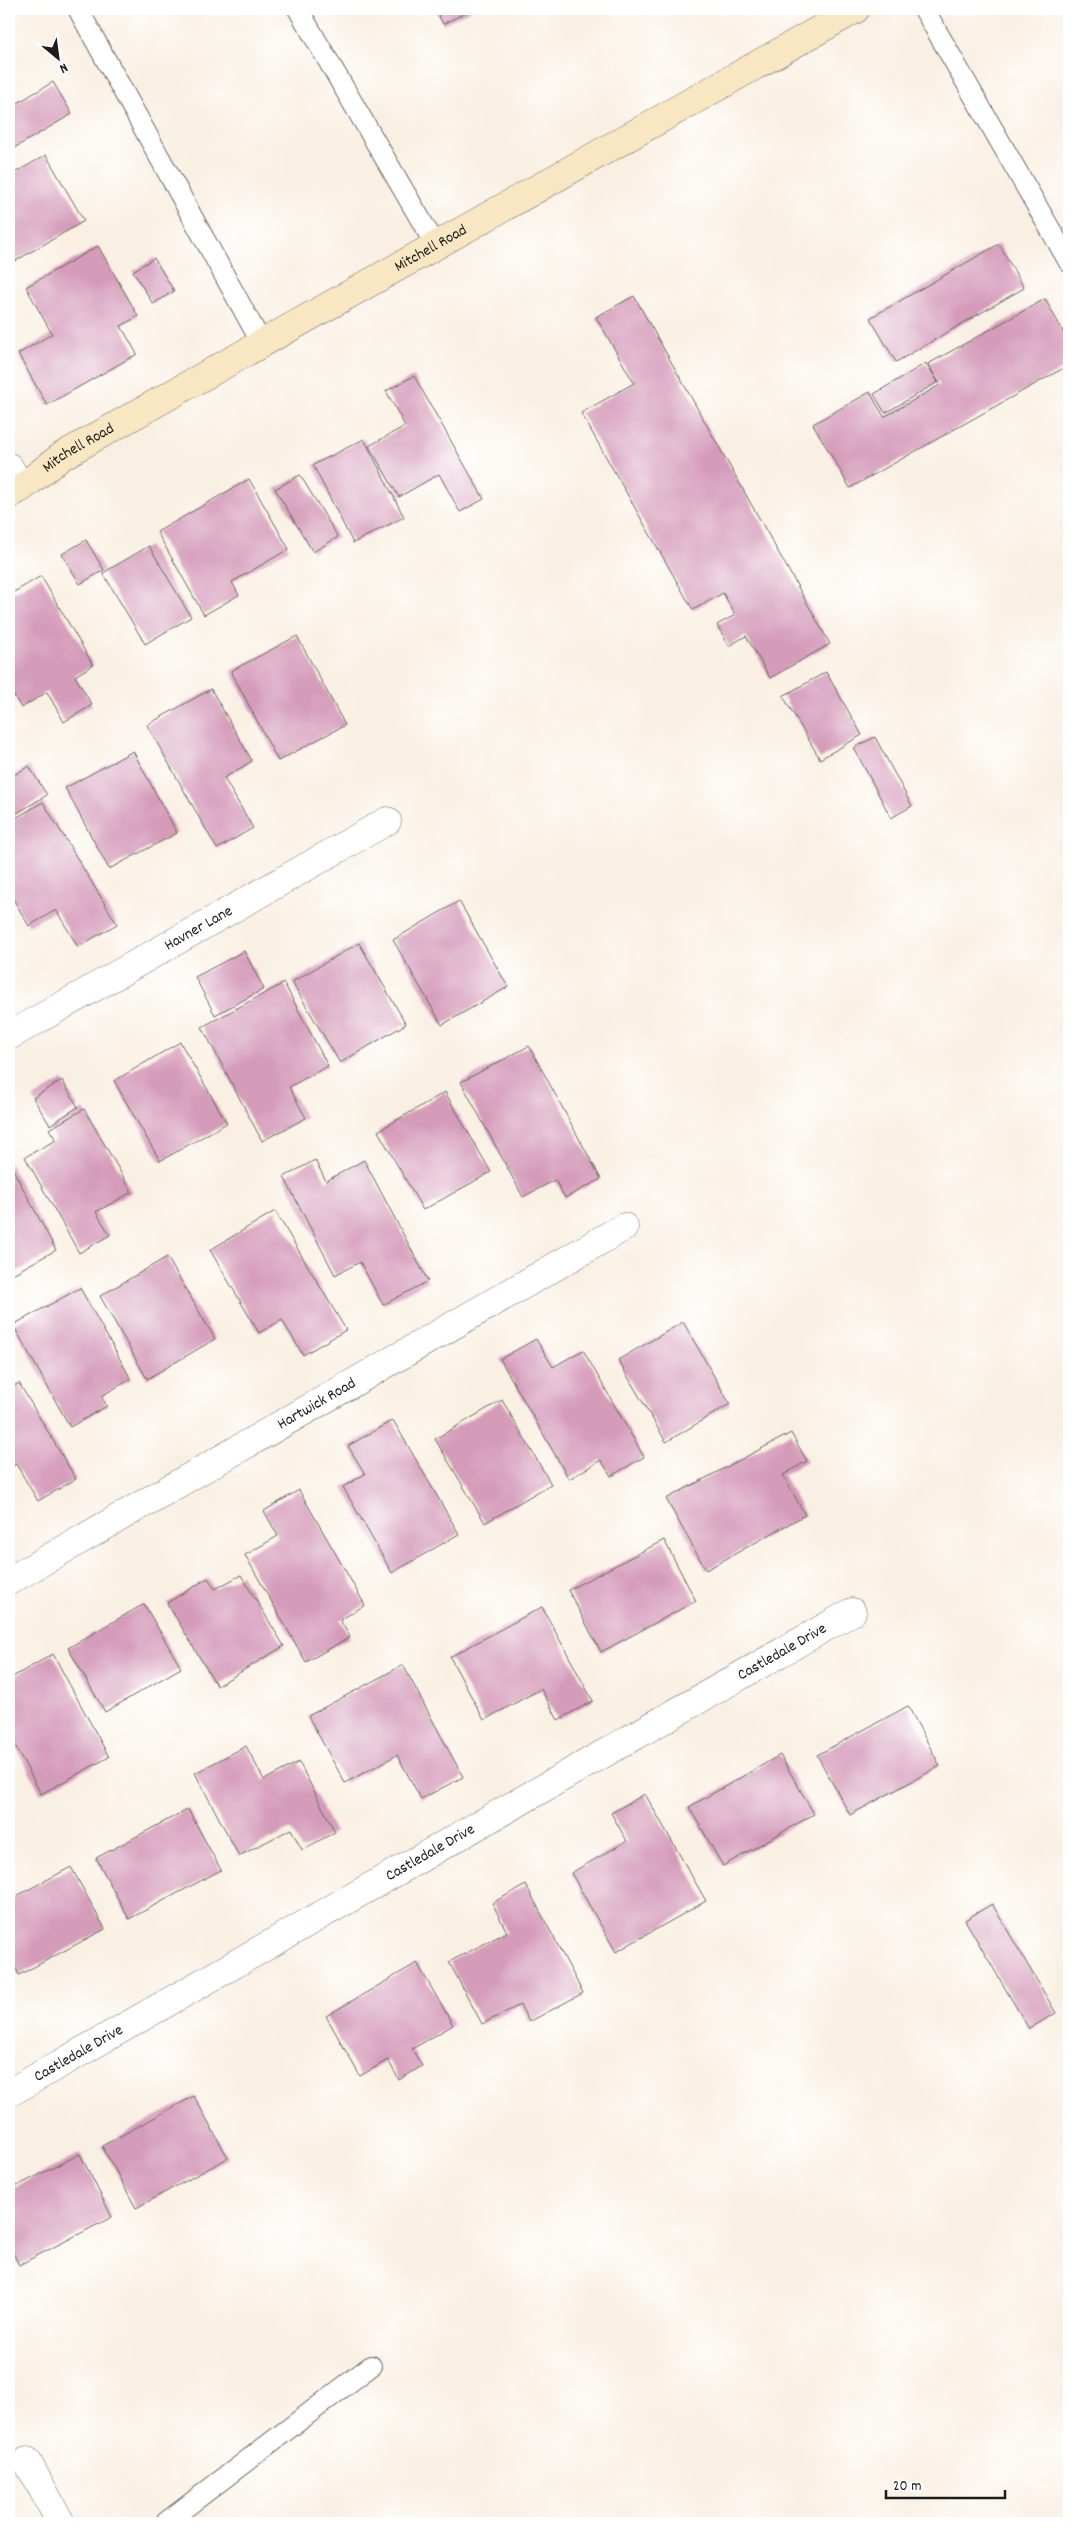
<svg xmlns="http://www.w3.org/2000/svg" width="1078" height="2532" font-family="Dekko,sans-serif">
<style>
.building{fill:#d59cba}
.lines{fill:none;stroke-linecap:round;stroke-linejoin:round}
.lane-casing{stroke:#696662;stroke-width:22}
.street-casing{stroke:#696662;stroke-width:29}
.secondary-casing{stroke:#696662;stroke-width:29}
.lane{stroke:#fff;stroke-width:20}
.street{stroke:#fff;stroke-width:28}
.secondary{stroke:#f9e7c3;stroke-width:28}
.labels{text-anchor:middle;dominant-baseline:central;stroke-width:4.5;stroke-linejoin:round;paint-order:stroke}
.street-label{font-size:16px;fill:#1c1c1c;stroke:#fff}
</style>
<rect width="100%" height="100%" fill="#fff"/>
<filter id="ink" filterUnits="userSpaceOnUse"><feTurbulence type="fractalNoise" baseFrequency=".02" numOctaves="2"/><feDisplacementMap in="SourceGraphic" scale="10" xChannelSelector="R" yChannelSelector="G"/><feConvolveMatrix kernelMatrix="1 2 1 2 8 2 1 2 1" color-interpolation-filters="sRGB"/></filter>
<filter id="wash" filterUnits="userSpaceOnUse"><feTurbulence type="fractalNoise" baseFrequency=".0096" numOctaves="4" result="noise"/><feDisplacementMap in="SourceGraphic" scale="20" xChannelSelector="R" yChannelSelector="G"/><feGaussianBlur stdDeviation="1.12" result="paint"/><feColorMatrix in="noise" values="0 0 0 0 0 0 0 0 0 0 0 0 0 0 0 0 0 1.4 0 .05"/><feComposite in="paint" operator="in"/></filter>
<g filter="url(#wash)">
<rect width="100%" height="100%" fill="#f9f0e3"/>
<g id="blocks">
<path class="building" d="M435 9H473L443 24Z
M53 82 72 114 9 151V108Z
M46 155 84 221 12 263 9 257V176Z
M999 244 1024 288 896 362 870 318Z
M98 246 138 316 121 326 137 354 47 405 18 354 52 334 26 287Z
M154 258 174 291 153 304 133 271Z
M634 296 830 644 770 678 746 636 729 646 717 625 735 615 723 593 693 610 581 413 634 383 596 317Z
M1045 299 1069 342V365L850 488 813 424 870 392 884 417 940 385 928 364Z
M926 363 938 382 885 413 874 394Z
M414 376 484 499 460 512 439 474 399 497 369 446 405 426 386 391Z
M364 439 404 517 353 543 313 465Z
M300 475 338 537 313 552 275 489Z
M249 479 289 549 232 582 239 595 204 615 157 532Z
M86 540 104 570 80 584 62 554Z
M149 546 191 617 145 644 103 573Z
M41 576 93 665 75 676 92 705 64 722 47 692 21 708 9 687V595Z
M297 636 345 725 278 761 231 671Z
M826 672 862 735 820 759 783 696Z
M211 689 252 761 224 778 253 828 217 849 147 725Z
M875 737 912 806 891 818 854 748Z
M133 751 177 833 109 869 65 788Z
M29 766 47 795 9 818V778Z
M43 802 117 924 78 947 56 910 29 926 9 892V822Z
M459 901 508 987 442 1025 393 940Z
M359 943 406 1024 340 1063 292 982Z
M244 951 264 989 215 1015 195 977Z
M284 983 328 1066 289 1087 306 1118 262 1141 202 1027Z
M180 1042 227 1123 160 1161 114 1081Z
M529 1046 601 1179 565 1198 555 1180 523 1197 461 1082Z
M62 1080 78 1107 50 1125 33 1098Z
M445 1092 491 1172 423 1210 378 1131Z
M84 1109 132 1192 96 1212 110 1235 79 1253 25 1157 56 1140 49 1129Z
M315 1160 326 1181 364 1160 428 1281 383 1305 360 1262 335 1275 284 1177Z
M9 1162 56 1250 9 1276Z
M275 1211 346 1330 303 1355 282 1320 259 1333 210 1250Z
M167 1257 215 1339 147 1379 100 1296Z
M80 1288 131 1379 101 1396 107 1406 70 1427 13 1325Z
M683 1322 730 1404 666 1442 618 1360Z
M536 1339 553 1367 583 1350 644 1457 611 1476 601 1460 569 1479 500 1359Z
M19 1383 76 1479 38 1501 16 1464 9 1469V1389Z
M502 1400 551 1484 485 1523 435 1439Z
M393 1420 459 1534 392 1573 343 1487 365 1474 348 1446Z
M791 1433 807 1461 783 1475 805 1515 706 1570 666 1499Z
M299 1490 365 1605 340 1620 350 1637 306 1662 245 1555 278 1536 264 1511Z
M664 1540 696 1601 601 1652 568 1590Z
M241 1575 284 1646 217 1686 167 1603 208 1578 215 1589Z
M144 1604 181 1668 105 1712 68 1648Z
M542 1607 593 1701 558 1720 541 1689 484 1720 450 1657Z
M53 1654 109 1757 41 1794 9 1734V1679Z
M403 1665 463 1777 421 1799 397 1755 345 1783 308 1716Z
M908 1706 940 1766 850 1815 817 1755Z
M246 1746 264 1780 299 1762 335 1832 302 1850 291 1829 239 1856 195 1773Z
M780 1755 814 1814 723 1866 689 1807Z
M645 1794 706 1901 616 1952 571 1873 627 1841 611 1813Z
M188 1809 221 1870 129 1919 96 1858Z
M71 1867 105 1929 19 1975 9 1955V1900Z
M526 1885 583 1993 529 2022 520 2005 482 2024 449 1962 507 1932 492 1903Z
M992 1904 1056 2013 1029 2029 965 1920Z
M417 1963 453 2025 412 2049 422 2066 399 2080 388 2060 360 2076 326 2016Z
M194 2096 228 2158 136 2208 102 2146Z
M80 2154 112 2217 19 2265 9 2245V2190Z"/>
</g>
</g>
<g filter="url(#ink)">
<use href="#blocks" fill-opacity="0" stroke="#696662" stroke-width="1"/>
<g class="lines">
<g class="lane-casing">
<path id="lane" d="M78 9 261 342
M298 9 436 246
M924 9 1069 262
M165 2523 371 2366"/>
</g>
<g class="street-casing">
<g id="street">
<path d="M9 467 21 488"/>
<path id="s1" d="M9 1036 387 821"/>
<path id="s2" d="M9 1581 624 1227"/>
<path id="s3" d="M9 2093 852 1612"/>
<path d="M27 2461 61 2523"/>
</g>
</g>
<g class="secondary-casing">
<g id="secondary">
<path id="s4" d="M9 495 21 488 62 456 856 9"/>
</g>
</g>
<use href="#lane" class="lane"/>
<use href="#street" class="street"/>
<use href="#secondary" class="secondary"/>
</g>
</g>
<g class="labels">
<g class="street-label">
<text stroke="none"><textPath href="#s4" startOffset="489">Mitchell Road</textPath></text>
<text stroke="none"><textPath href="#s4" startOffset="84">Mitchell Road</textPath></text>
<text stroke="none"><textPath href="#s1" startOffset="218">Havner Lane</textPath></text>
<text stroke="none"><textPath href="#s2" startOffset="355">Hartwick Road</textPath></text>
<text stroke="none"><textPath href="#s3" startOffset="890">Castledale Drive</textPath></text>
<text stroke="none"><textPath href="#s3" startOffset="485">Castledale Drive</textPath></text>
<text stroke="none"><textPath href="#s3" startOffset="80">Castledale Drive</textPath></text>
</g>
</g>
<rect width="1078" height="2532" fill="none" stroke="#fff" stroke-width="30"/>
<g transform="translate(58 58) rotate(151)" stroke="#ffffff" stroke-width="4" paint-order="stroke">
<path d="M0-4L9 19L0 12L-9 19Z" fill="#1c1c1c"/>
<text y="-8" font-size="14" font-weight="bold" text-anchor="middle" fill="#1c1c1c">N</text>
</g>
<path d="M886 2490v8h119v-8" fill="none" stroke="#1c1c1c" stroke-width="2.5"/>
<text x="893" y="2490" font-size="15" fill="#1c1c1c" stroke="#ffffff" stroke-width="4" paint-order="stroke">20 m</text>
</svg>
